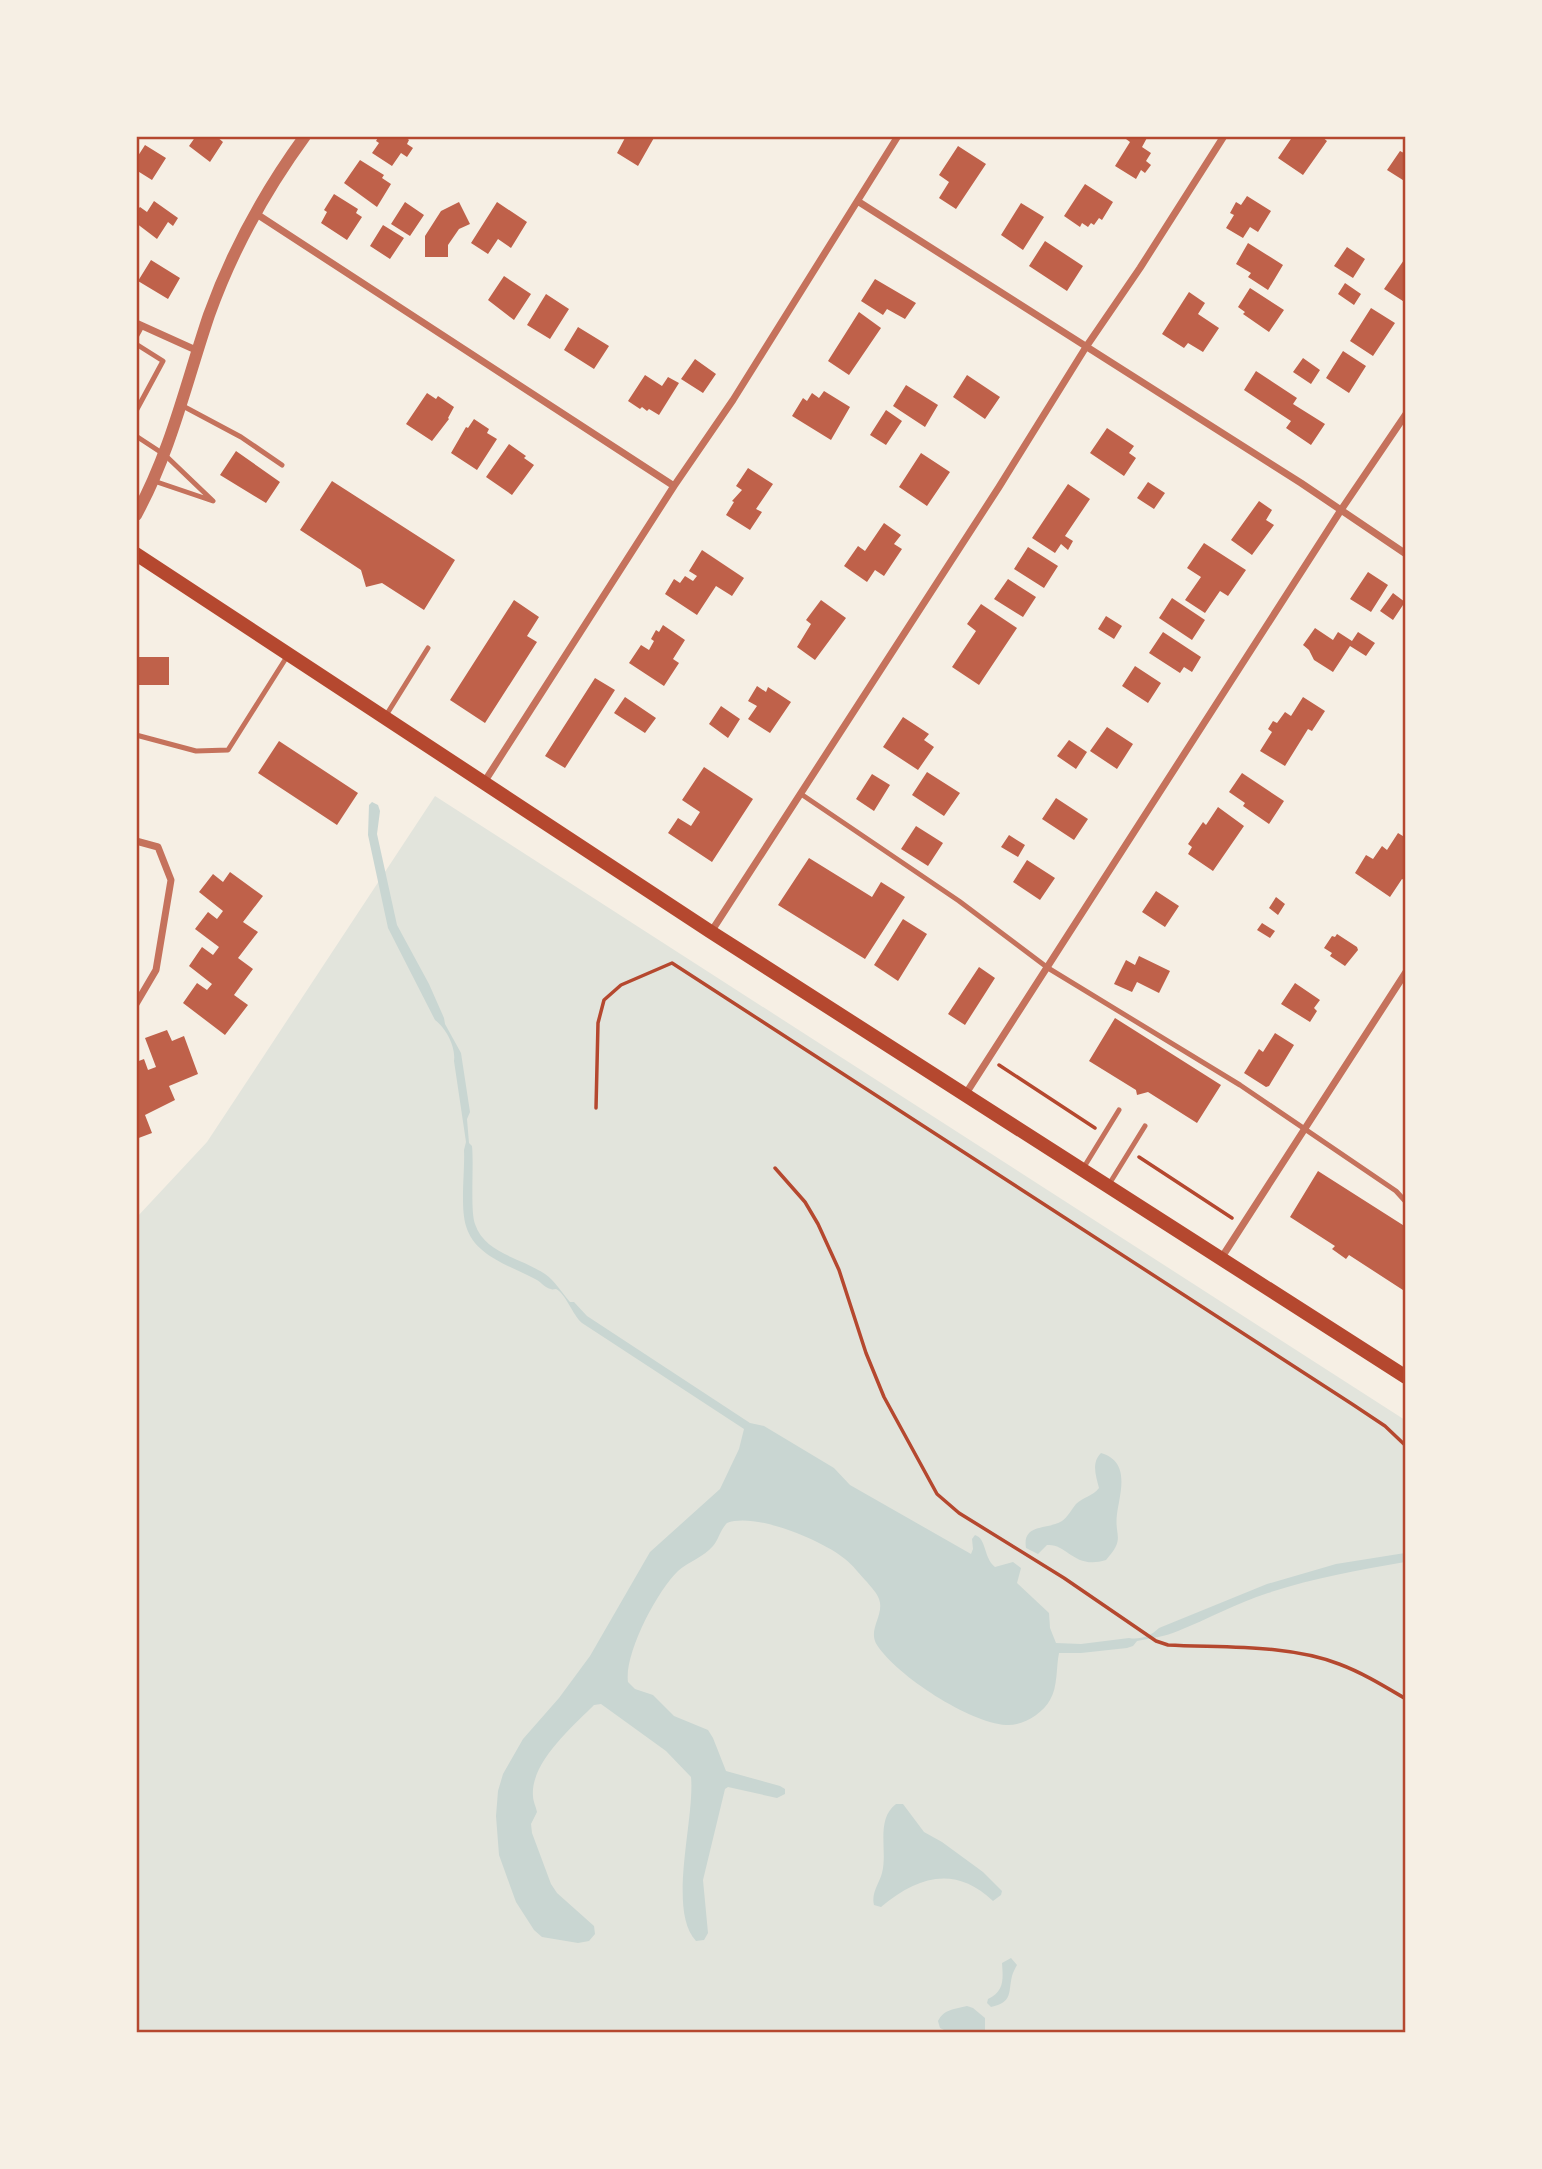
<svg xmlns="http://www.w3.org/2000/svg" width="1542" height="2169" font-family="'DejaVu Sans',sans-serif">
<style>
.green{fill:#e2e4dc}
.water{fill:#c9d6d2}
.building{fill:#bf614a}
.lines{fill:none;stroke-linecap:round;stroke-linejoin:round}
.path{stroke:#b5482f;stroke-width:3.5}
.service{stroke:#c5725c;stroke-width:5}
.minor{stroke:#c5725c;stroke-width:7}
.tertiary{stroke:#c5725c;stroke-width:12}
.secondary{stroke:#b5482f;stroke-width:14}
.neatline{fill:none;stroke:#b5482f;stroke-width:2.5}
</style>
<rect width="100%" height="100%" fill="#f6efe4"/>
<path class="green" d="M435 796 1405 1420V2032H137V1217L207 1142Z"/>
<path class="water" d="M372 802 378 805 380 811 377 834 397 925 429 984 444 1018 445 1024 461 1053 470 1112 467 1119 469 1143 472 1146C474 1164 470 1211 475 1224 485 1254 522 1258 545 1274 555 1281 562 1293 570 1302H574L587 1316 750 1423 764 1426 834 1468 850 1485 971 1554 973 1549 972 1539 975 1535C987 1539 983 1557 995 1567L1013 1562 1021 1568 1017 1583 1049 1613 1050 1628 1056 1643 1081 1644 1129 1638C1140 1640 1151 1636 1159 1628L1267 1584 1336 1564 1405 1553V1562C1359 1570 1313 1578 1268 1593 1237 1603 1208 1619 1178 1631 1164 1637 1151 1638 1137 1641L1133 1646 1127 1648 1081 1653H1059C1056 1667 1058 1687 1050 1700 1042 1714 1023 1726 1006 1725 970 1723 897 1676 877 1645 867 1630 885 1615 879 1599 877 1593 871 1587 867 1582 860 1575 853 1565 845 1559 822 1540 755 1512 727 1523 720 1530 719 1539 713 1546 704 1557 688 1562 678 1571 657 1591 624 1654 628 1682L635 1689 653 1695 674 1716 708 1730 713 1738 726 1771 780 1786 785 1789V1794L777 1798 728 1787 725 1789 703 1880 708 1933 704 1940 696 1941C667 1910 695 1820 691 1777L666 1751 601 1704 594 1705C573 1726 530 1763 533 1796 533 1801 536 1807 537 1812L531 1824 532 1833 551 1884 557 1893 594 1926 595 1934 589 1941 578 1943 542 1937 534 1930 516 1902 499 1855 496 1816 498 1791 503 1774 523 1739 559 1698 590 1656 650 1552 720 1489 739 1449 744 1429 582 1323C572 1314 566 1294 556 1289 554 1289 552 1290 551 1289 545 1288 542 1283 537 1280 512 1266 475 1257 466 1226 460 1207 465 1171 464 1150L466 1142 454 1061C456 1047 446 1028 435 1020L388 928 368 835 369 805Z
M1101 1453C1131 1462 1120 1492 1117 1514 1114 1537 1126 1538 1106 1560 1074 1570 1067 1543 1047 1545L1038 1554 1026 1548C1022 1523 1048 1530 1062 1521 1067 1518 1072 1509 1076 1504 1083 1497 1093 1496 1099 1488 1096 1476 1091 1463 1101 1453Z
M896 1804H903L924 1832 942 1842 983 1872 1002 1891 1001 1895 993 1901C955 1865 918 1876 881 1907L874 1905C871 1893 879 1884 882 1873 888 1851 875 1820 896 1804Z
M1011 1958 1017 1965C1015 1969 1013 1972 1012 1976 1008 1993 1013 2002 991 2007L987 2003 988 1999C1005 1991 1003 1978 1002 1963Z
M967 2006 973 2008 985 2018V2032H948L940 2028 938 2021C944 2009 955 2009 967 2006Z"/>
<path class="building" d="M196 136H216L223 142 210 162 189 146Z
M379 136H404L409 140 407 144 413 148 407 157 401 153 392 166 372 153 379 143 376 141Z
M626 136H655L638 166 617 153Z
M1122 136H1148L1142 147 1151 153 1146 161 1151 165 1145 173 1141 170 1136 179 1115 166 1130 142Z
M1293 136H1321L1327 141 1303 175 1278 158Z
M145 145 166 158 152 180 136 170V159Z
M958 146 986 164 956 209 939 198 949 182 939 175Z
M1400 151 1406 154V182L1387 170Z
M360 160 384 175 382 178 391 184 377 207 344 183Z
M1085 184 1113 202 1102 220 1099 218 1094 225 1091 223 1088 227 1082 223 1080 227 1064 216Z
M334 194 358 209 356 213 362 217 347 240 321 223 327 212 324 210Z
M1247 196 1271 211 1258 232 1250 227 1243 238 1226 228 1234 215 1230 213 1236 202 1241 205Z
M154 201 178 218 173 226 168 222 157 239 136 223V211L140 207 147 212Z
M405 202 424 215 410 236 391 224Z
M459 202 470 224 459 229 448 245V257H425V236L441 211Z
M497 202 527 222 511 248 498 239 488 254 471 243Z
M1021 203 1044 217 1023 250 1001 235Z
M383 225 404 238 390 259 370 246Z
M1045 241 1083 266 1067 291 1029 266Z
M1248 243 1283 265 1268 290 1248 277 1251 273 1236 264Z
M1347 247 1365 259 1353 278 1334 266Z
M1406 257V303L1384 289Z
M151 260 180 278 168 299 138 281Z
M504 276 531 294 514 320 488 300Z
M875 279 916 303 905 319 887 309 883 315 861 301Z
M1345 283 1361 294 1354 305 1338 294Z
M1250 288 1284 310 1269 332 1243 314 1245 312 1238 307Z
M1189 292 1205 303 1198 314 1219 328 1203 352 1188 343 1184 348 1162 334Z
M546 294 569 309 550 339 527 325Z
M1371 308 1395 323 1373 356 1350 341Z
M859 312 881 328 849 375 828 361Z
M578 327 609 346 594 369 564 350Z
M1343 351 1366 366 1349 393 1326 378Z
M1303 358 1320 370 1311 384 1293 372Z
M695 359 716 374 703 393 681 379Z
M1256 371 1297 398 1293 404 1325 424 1311 445 1286 428 1291 421 1244 390Z
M645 375 662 386 668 377 679 383 659 415 649 409 647 411 642 407 640 409 628 401Z
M967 375 1000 397 985 419 953 397Z
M906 385 938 405 925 427 893 406Z
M824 391 850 407 831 440 792 416 803 398 807 401 812 393 819 398Z
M427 393 436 399 438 396 454 407 448 418 449 419 432 441 406 424Z
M886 410 902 421 886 445 870 435Z
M474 419 489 429 487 433 497 439 477 470 451 453 466 427 468 428Z
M1107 428 1134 446 1129 453 1136 458 1124 476 1090 453Z
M509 444 526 456 524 458 534 465 512 495 486 477Z
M236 451 280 482 266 503 220 475Z
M921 453 950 472 927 506 899 487Z
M748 468 773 484 756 509 762 512 750 530 726 515 734 502 732 501 742 490 736 486Z
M332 481 455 560 424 610 382 583 366 587 361 570 300 530Z
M1148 482 1165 493 1154 509 1137 498Z
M1068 484 1090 499 1065 536 1073 541 1068 550 1061 544 1055 553 1032 538Z
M1259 501 1272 510 1266 520 1274 525 1252 555 1231 540Z
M884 523 901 535 894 544 902 549 884 576 875 570 867 582 844 566 858 546 865 551Z
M1204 543 1246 570 1228 596 1220 591 1205 613 1185 600 1201 577 1187 568Z
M1028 547 1058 566 1044 588 1014 569Z
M702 550 744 578 732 596 716 586 697 615 665 594 674 579 680 583 685 576 693 581 697 576 689 571Z
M1368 572 1388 585 1371 612 1350 599Z
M1008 579 1036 597 1023 617 994 599Z
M1393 593 1405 602 1393 620 1380 611Z
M1172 598 1205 620 1192 640 1159 618Z
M514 600 539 617 527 636 537 642 485 723 450 700Z
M821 600 846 618 815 660 797 647 811 624 806 620Z
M981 604 1017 628 979 685 952 667 976 631 967 624Z
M1106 616 1122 626 1114 639 1098 629Z
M663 625 685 640 673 659 679 663 664 686 629 663 641 645 649 650 654 641 651 639 656 630 659 632Z
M1315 628 1333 640 1338 632 1352 641 1358 632 1375 643 1366 656 1350 646 1333 672 1314 660 1309 650 1303 645Z
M1163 632 1201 657 1192 672 1184 667 1180 673 1149 653Z
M136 657H169V685H136Z
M1135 666 1161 683 1148 703 1122 686Z
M595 678 615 690 565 768 545 756Z
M757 686 766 692 768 687 791 702 770 733 748 719 757 706 748 701Z
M625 697 656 718 645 733 614 713Z
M1303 697 1325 711 1312 731 1308 729 1285 766 1260 751 1272 732 1268 729 1273 721 1277 723 1285 712 1291 716Z
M721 706 740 719 728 738 709 724Z
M903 717 929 734 924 740 934 747 918 770 883 747Z
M1107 727 1133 744 1117 769 1090 751Z
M1069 740 1087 752 1076 769 1057 756Z
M279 741 358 793 337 825 258 773Z
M704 767 753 799 712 862 668 833 678 818 691 826 700 812 682 800Z
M927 772 960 793 944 816 912 795Z
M1242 773 1284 801 1269 824 1243 806 1245 803 1229 792Z
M872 774 890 785 874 811 856 799Z
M1056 798 1088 819 1074 840 1042 819Z
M1218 807 1244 826 1213 871 1188 854 1192 847 1188 844 1203 822 1206 825Z
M916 826 943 843 928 866 901 849Z
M1398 833 1406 838V881L1402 879 1390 897 1355 873 1366 855 1373 859 1382 846 1387 850Z
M1009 835 1025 845 1018 857 1001 847Z
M809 858 872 897 881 882 905 897 865 959 778 905Z
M1027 860 1055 878 1040 900 1013 882Z
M230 872 263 896 243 922 258 932 238 958 253 969 234 995 248 1005 225 1035 183 1003 197 983 207 990 212 984 189 966 202 947 213 955 219 947 195 929 208 912 217 919 223 911 199 892 213 874 223 882Z
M1156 891 1179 906 1165 927 1142 912Z
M1276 897 1285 904 1278 915 1269 908Z
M903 919 927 934 898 981 874 965Z
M1262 923 1275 931 1270 938 1257 930Z
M1337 934 1357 947 1358 950 1345 966 1330 956 1332 953 1324 948 1332 936 1335 937Z
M1139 956 1170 971 1159 993 1137 982 1132 992 1114 984 1126 960 1135 965Z
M979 967 995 978 965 1025 948 1014Z
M1295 983 1320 1000 1314 1008 1317 1011 1310 1022 1281 1004Z
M1115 1018 1221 1085 1197 1123 1148 1092 1137 1095 1136 1090 1089 1061Z
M167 1030 172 1041 184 1036 198 1074 169 1086 175 1100 145 1115 152 1133 136 1139V1062L144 1059 148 1070 156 1067 145 1038Z
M1275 1033 1294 1045 1269 1086 1266 1087 1244 1073 1259 1049 1263 1052Z
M1318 1171 1406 1227V1292L1349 1255 1346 1259 1332 1249 1335 1246 1290 1217Z"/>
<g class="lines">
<path class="path" d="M999 1065 1095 1128
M596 1108 598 1023 604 1000 621 985 672 963 1352 1404 1385 1426 1406 1446
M1139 1157 1232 1218
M775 1168 805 1202 818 1224 839 1270 866 1353 884 1397 937 1494 959 1513 1064 1578 1156 1641 1168 1645C1222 1648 1287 1644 1339 1664 1363 1673 1384 1686 1406 1699"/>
<path class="service" d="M136 337 142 326
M136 344 163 361 136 411
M181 405 241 437 282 465
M136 436 165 455 213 501 154 481
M385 717 428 648
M136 735 196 751 228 750 288 655
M801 794 959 901 1048 968 1240 1085 1396 1191 1406 1202
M1084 1167 1119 1110
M1108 1186 1145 1126"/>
<path class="minor" d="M859 202 1301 483 1406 554
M255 213 674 486
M136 323 198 351
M483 784 674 486 733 400 898 136
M136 841 158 847 171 880 156 970 136 1004
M711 932 999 487 1086 347 1140 268 1224 136
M965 1095 1341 510 1406 414
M1222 1257 1406 972"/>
<path class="tertiary" d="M136 515C171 451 186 383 209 315 232 251 265 191 305 136"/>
<path class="secondary" d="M136 554 711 932 1406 1377"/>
</g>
<rect width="1542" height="2169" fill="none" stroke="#f6efe4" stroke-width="276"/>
<rect x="138" y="138" width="1266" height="1893" class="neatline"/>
</svg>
